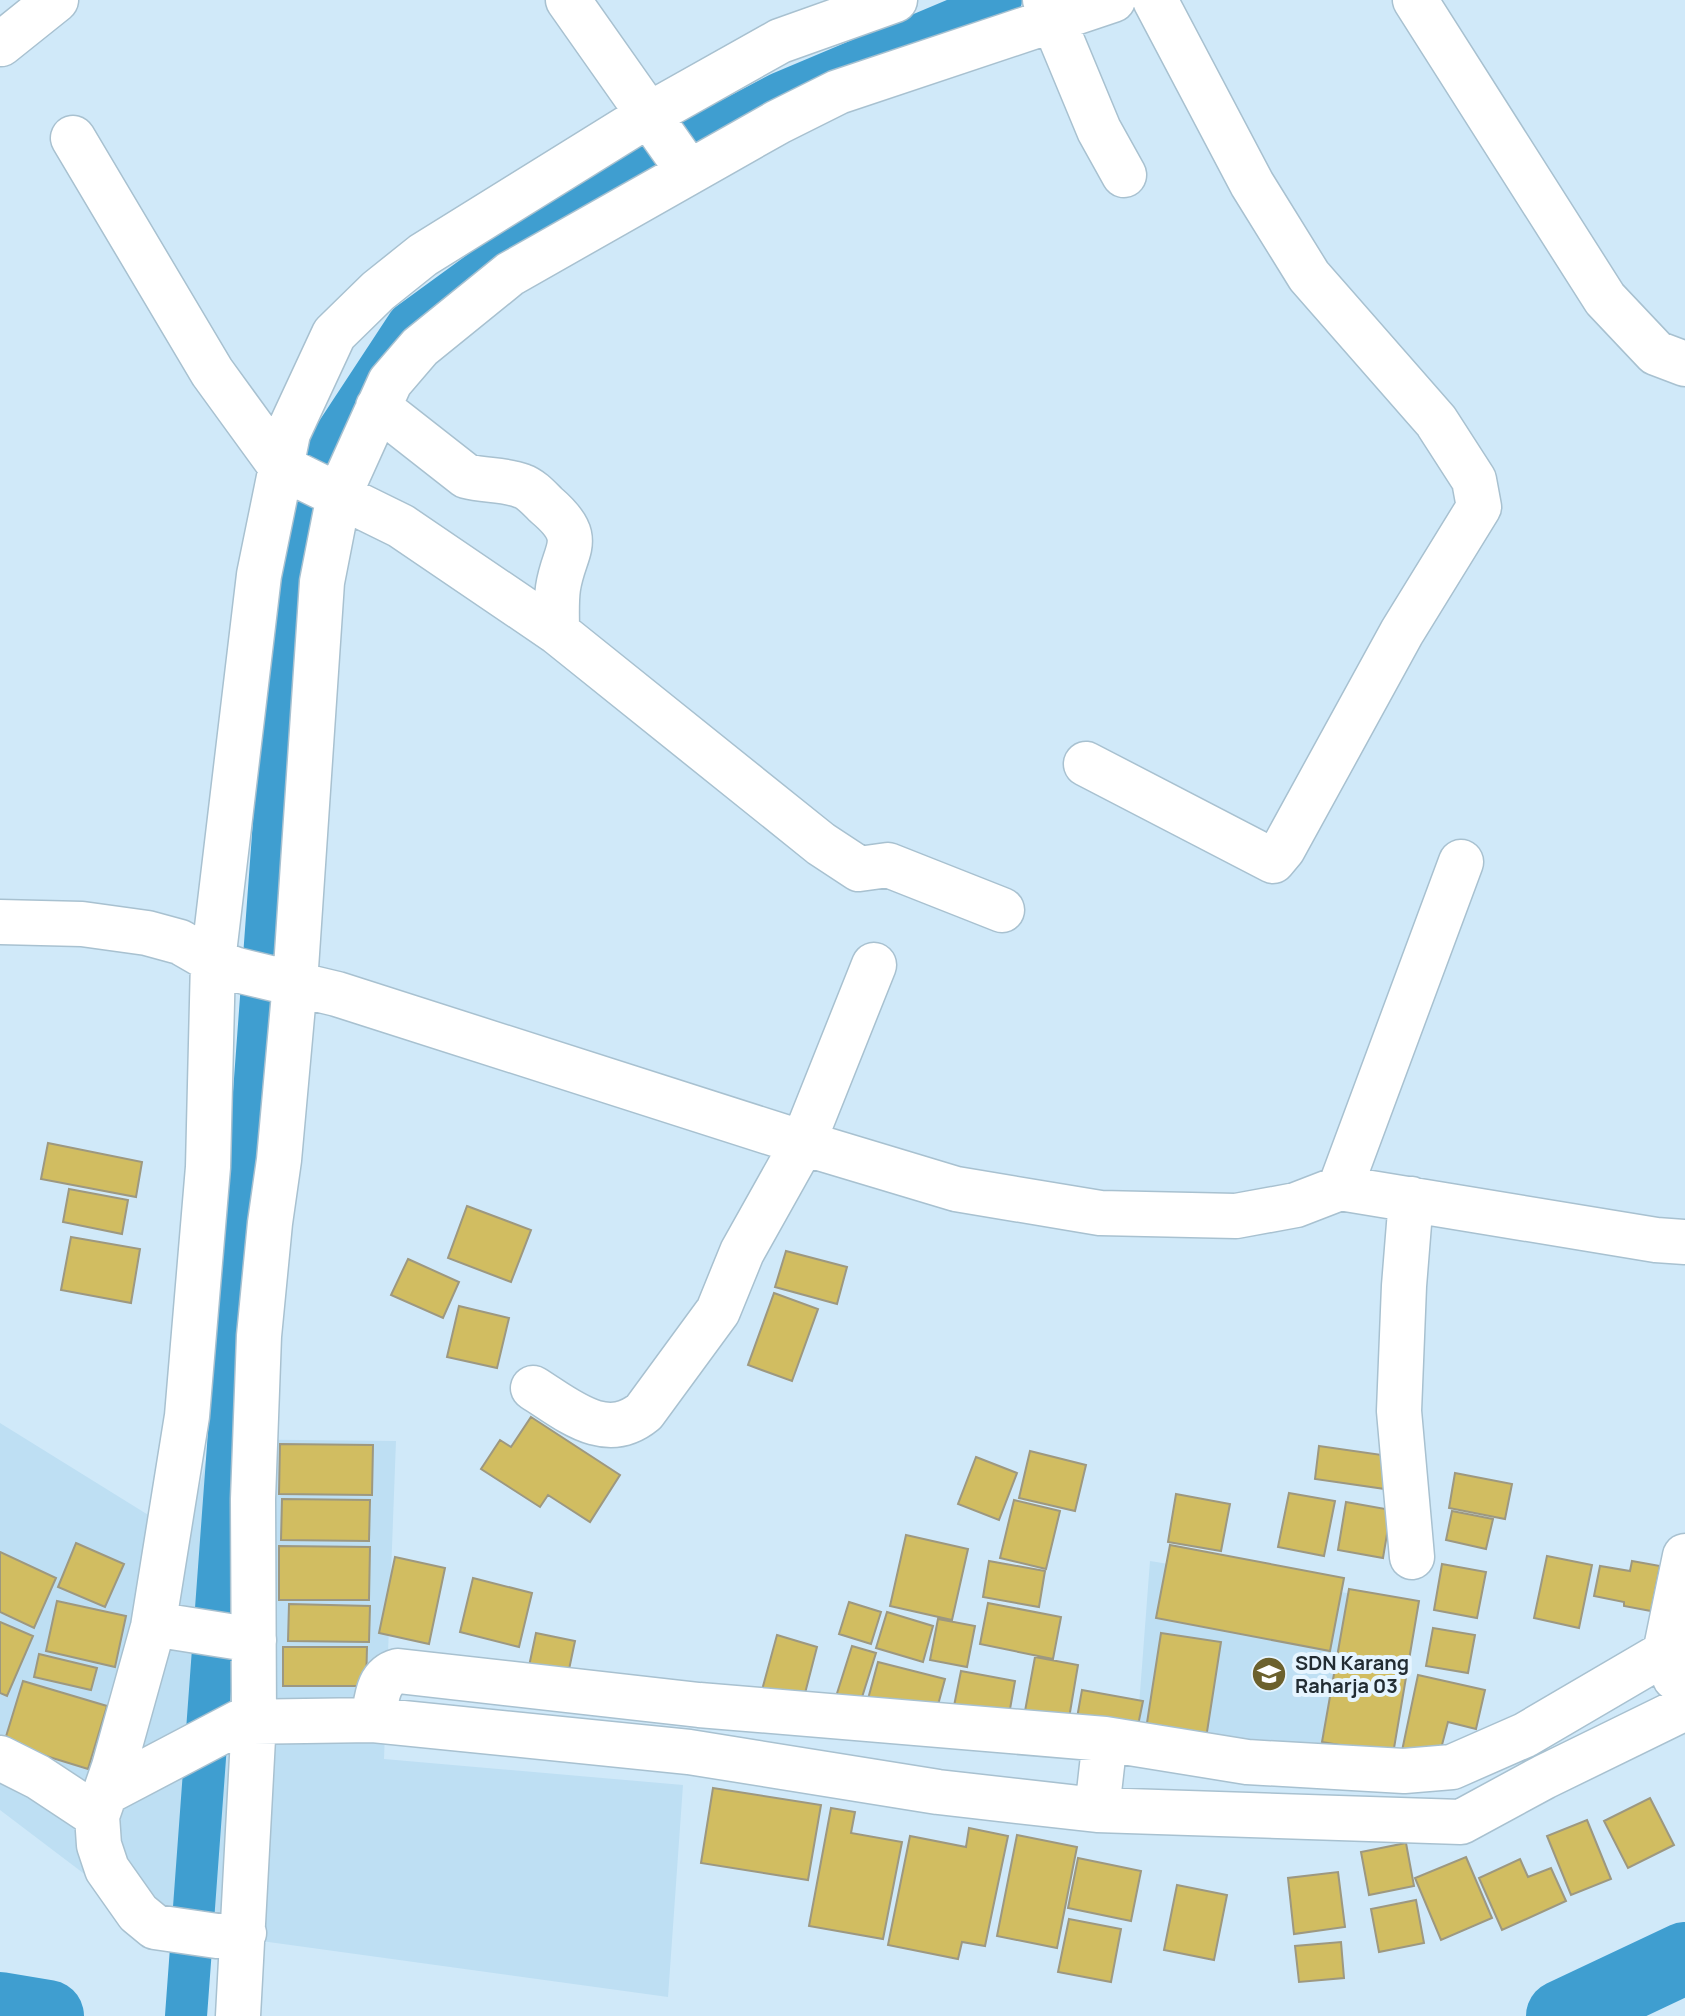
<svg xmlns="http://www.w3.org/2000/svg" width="1685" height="2016" font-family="Manrope,sans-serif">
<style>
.built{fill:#bedff3}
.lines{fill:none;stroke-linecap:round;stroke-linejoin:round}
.canal{stroke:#3f9ed0;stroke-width:42}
.river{stroke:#3f9ed0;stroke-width:72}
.building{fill:#d1bd61;stroke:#9d9880;stroke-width:2}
.minor-casing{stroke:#a8c1d0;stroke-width:47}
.minor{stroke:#fff;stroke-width:44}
.labels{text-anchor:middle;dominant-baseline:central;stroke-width:8;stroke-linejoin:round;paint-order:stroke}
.poi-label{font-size:20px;font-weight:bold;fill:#232d33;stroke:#e6f5ff;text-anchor:start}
</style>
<rect width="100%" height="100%" fill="#d0e9f9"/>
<path class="built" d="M0 1423 187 1539 211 1439 396 1441 384 1759 683 1785 668 1997 153 1926 0 1810Z
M1150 1561 1408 1603 1383 1763 1136 1745Z"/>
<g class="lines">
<path class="canal" d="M186 2016 278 767 318 461 408 324 578 200 780 93 1001 0"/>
<path class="river" d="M0 2008 48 2016
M1562 2016 1685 1958"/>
</g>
<path class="building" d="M48 1143 142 1162 136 1197 41 1179Z
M69 1189 128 1200 122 1234 63 1222Z
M467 1206 531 1230 511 1282 448 1258Z
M71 1237 140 1249 131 1303 61 1290Z
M786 1251 847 1267 837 1304 775 1287Z
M408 1259 459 1282 443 1318 391 1295Z
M774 1293 818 1309 792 1381 748 1365Z
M459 1306 509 1318 497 1368 447 1357Z
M531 1417 620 1475 590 1522 548 1495 540 1507 481 1469 500 1440 511 1447Z
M280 1444 373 1445 372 1495 279 1494Z
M1319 1446 1396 1457 1392 1490 1315 1479Z
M1030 1451 1086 1465 1075 1511 1019 1498Z
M976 1457 1017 1473 999 1520 958 1504Z
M1455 1473 1512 1484 1505 1519 1449 1508Z
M1289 1493 1335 1501 1324 1556 1278 1547Z
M1176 1494 1230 1504 1221 1551 1168 1542Z
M282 1499 370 1500 369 1541 281 1540Z
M1014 1500 1060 1511 1046 1569 1000 1558Z
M1346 1502 1391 1510 1383 1558 1338 1550Z
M1452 1511 1493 1519 1486 1549 1446 1540Z
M906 1535 968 1549 952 1620 890 1606Z
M76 1543 124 1564 105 1607 58 1587Z
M1170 1545 1344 1578 1330 1651 1156 1618Z
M279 1546 370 1547 369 1600H279Z
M0 1552 56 1578 34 1628 0 1612Z
M1547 1556 1592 1565 1579 1628 1534 1618Z
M395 1557 445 1568 429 1644 379 1633Z
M989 1561 1045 1571 1039 1607 983 1597Z
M1632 1561 1660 1566 1651 1611 1624 1606V1602L1594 1596 1600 1566 1630 1571Z
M1442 1564 1486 1572 1477 1618 1434 1610Z
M473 1578 532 1593 519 1647 460 1632Z
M1349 1589 1419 1601 1393 1754 1322 1742Z
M57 1601 126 1616 115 1667 46 1651Z
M849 1602 881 1612 871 1644 839 1634Z
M988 1603 1061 1617 1053 1659 980 1644Z
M289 1604 370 1606 369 1642 288 1641Z
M887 1612 933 1626 923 1662 876 1648Z
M938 1619 975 1626 967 1667 930 1660Z
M0 1622 33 1636 7 1696 0 1693Z
M1433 1628 1475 1635 1468 1673 1426 1666Z
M536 1633 575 1641 567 1679 528 1671Z
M1161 1633 1221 1642 1204 1751 1144 1742Z
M777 1635 817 1647 803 1701 762 1690Z
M852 1646 876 1653 857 1713 833 1706Z
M283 1647H367L366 1686H283Z
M39 1654 97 1668 91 1690 34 1677Z
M1035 1657 1078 1665 1067 1730 1023 1722Z
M878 1662 945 1679 935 1716 868 1699Z
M961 1671 1015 1681 1007 1726 952 1716Z
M1418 1675 1485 1690 1476 1729 1448 1722 1437 1764 1399 1765Z
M23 1681 107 1706 88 1769 4 1743Z
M1082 1690 1143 1701 1135 1740 1075 1729Z
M713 1788 821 1805 808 1880 701 1863Z
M1650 1798 1674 1845 1628 1868 1604 1821Z
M831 1808 855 1812 851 1833 902 1842 883 1939 809 1926Z
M1587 1820 1611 1879 1571 1895 1547 1836Z
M969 1828 1008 1836 985 1946 962 1942 958 1959 888 1945 910 1836 966 1847Z
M1017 1835 1077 1847 1057 1948 997 1936Z
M1406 1843 1414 1886 1369 1895 1361 1852Z
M1466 1857 1492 1918 1441 1940 1415 1878Z
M1078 1858 1141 1871 1131 1921 1068 1908Z
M1520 1859 1528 1877 1551 1868 1566 1901 1502 1930 1479 1878Z
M1338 1872 1345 1927 1294 1934 1288 1878Z
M1177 1885 1227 1895 1214 1960 1164 1950Z
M1416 1900 1424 1943 1379 1952 1371 1909Z
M1069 1919 1121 1929 1111 1982 1058 1972Z
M1341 1942 1344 1978 1299 1982 1295 1946Z"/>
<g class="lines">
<g class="minor-casing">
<path id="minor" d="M568 0 689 172
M1045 0 1099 130 1124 175
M1415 0 1605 299 1656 353 1685 364
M1 44 56 0
M73 138 212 372 281 467 401 526 557 632 821 844 859 869 888 865 1002 910
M378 407 466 476C485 481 504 479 522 486 531 489 539 498 546 505 587 540 564 548 558 588 556 602 557 618 557 632
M1086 764 1273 861 1283 849 1402 632 1479 507 1474 480 1436 421 1309 276 1252 184 1155 0
M0 922 82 924 147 933 180 942 213 961 237 970 337 994 803 1143 956 1189 1100 1213 1236 1216 1296 1205 1340 1188 1656 1240 1685 1242
M1340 1188 1461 862
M1411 1199 1404 1286 1399 1411 1412 1557
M533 1388C567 1409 605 1444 644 1412L718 1311 742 1252 803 1143 874 965
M153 1627H172L254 1640
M1675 1678 1665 1653 1685 1556
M373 1720C377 1701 376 1677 398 1671L699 1705 1105 1739 1247 1762 1404 1771 1452 1767 1525 1735 1665 1653
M0 1758 38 1777 97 1816
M105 1793 240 1722 373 1720 689 1752 938 1792 1097 1810 1461 1822 1544 1777 1685 1708
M1097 1810 1105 1739
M244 1933 217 1936 155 1927 138 1913 107 1869 99 1845 97 1816 114 1767 153 1627 187 1416 208 1167 213 961 259 575 288 433 334 334 378 291 423 255 650 114 780 41 895 0
M238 2016 254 1720 253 1499 259 1336 270 1223 279 1160 295 983 322 582 339 495 390 382 420 347 510 274 778 122 838 92 1113 0"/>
</g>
<use href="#minor" class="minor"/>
</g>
<defs>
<g id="school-disc" transform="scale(1.8)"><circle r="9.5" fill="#6c612d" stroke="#e6f5ff"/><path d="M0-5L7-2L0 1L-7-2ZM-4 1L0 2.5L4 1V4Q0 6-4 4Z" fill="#fff"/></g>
</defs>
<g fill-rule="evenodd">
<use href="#school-disc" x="1269" y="1674"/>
</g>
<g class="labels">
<g class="poi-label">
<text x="1295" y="1662">SDN Karang<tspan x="1295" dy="23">Raharja 03</tspan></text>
</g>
</g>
</svg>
